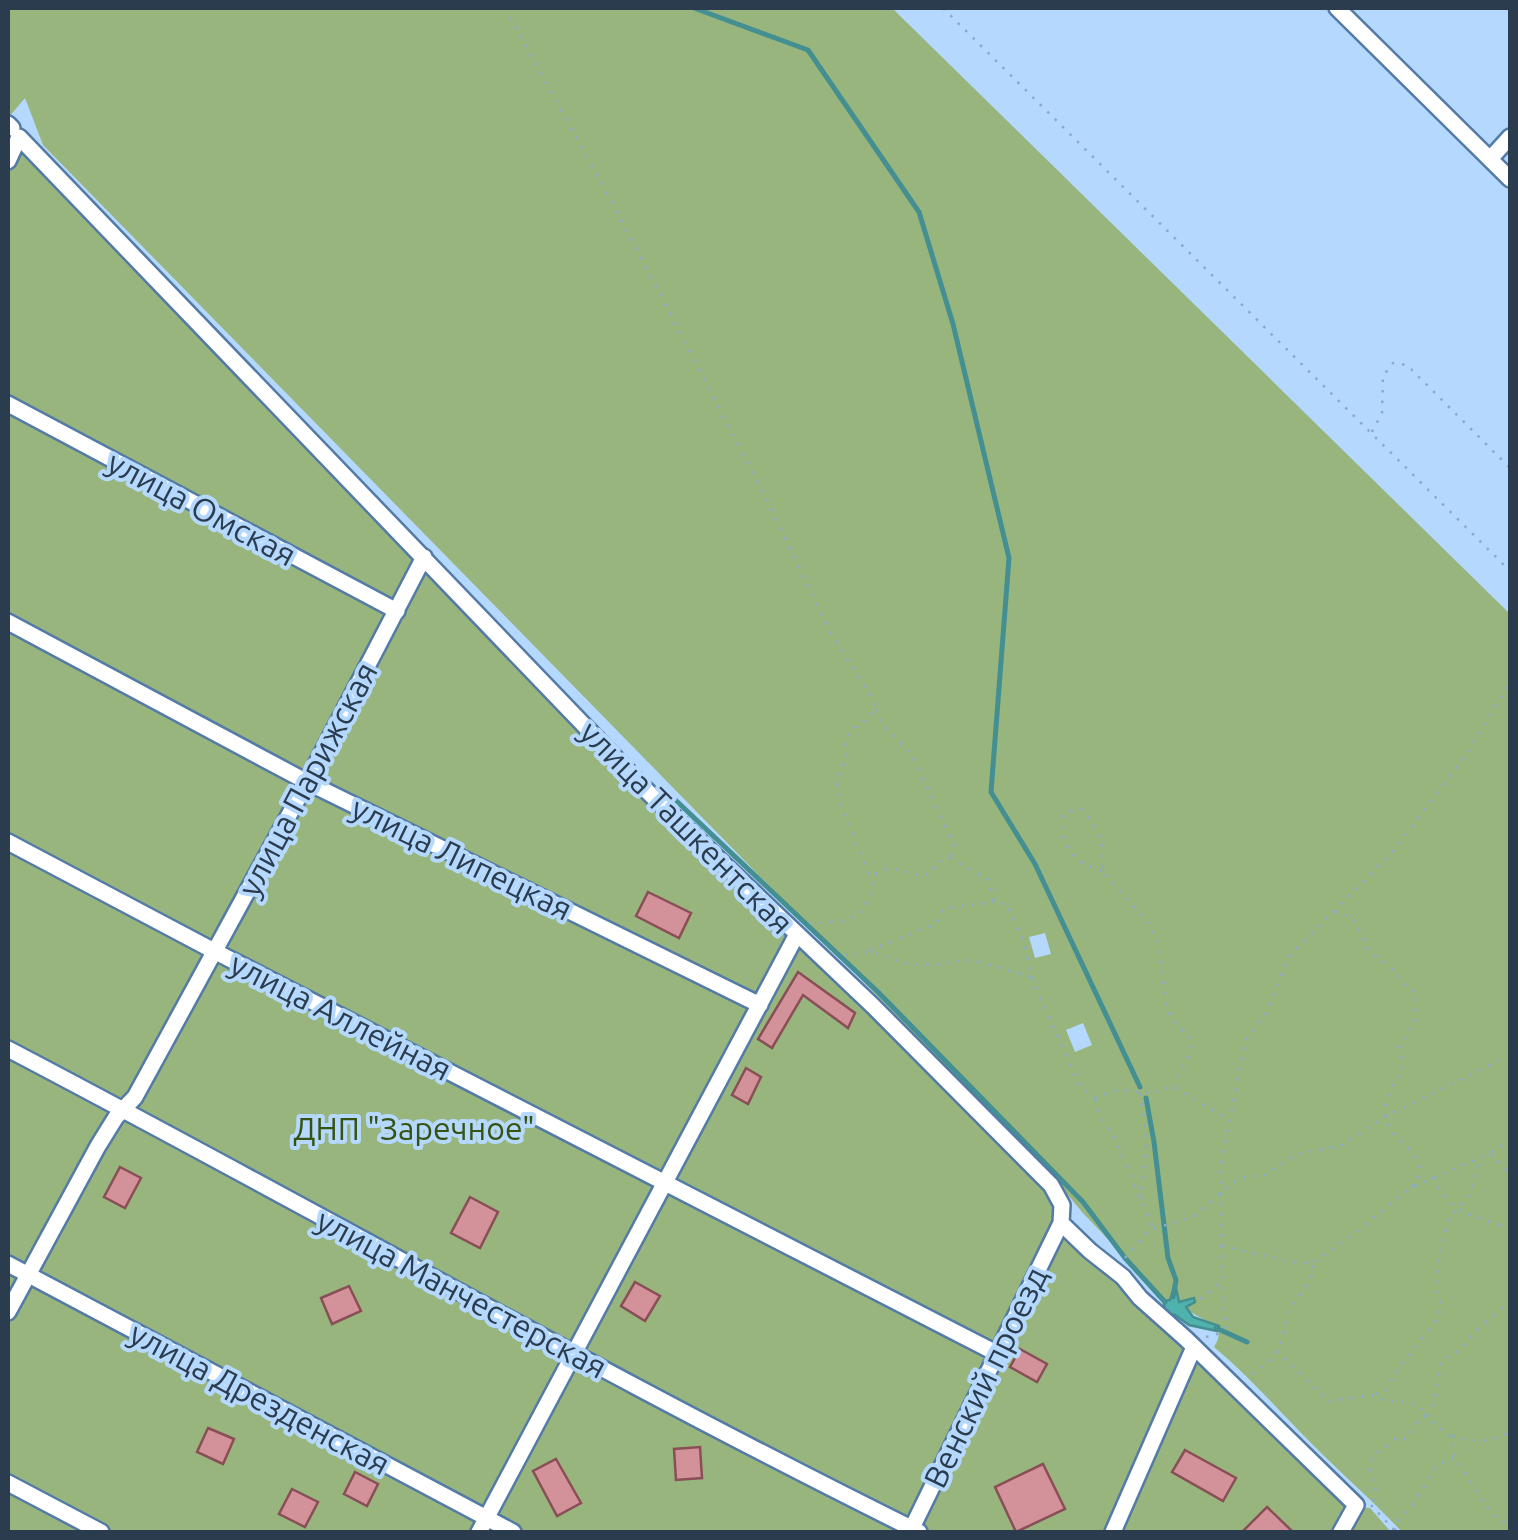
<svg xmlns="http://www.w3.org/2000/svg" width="1518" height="1540" font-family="Ubuntu,sans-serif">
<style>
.green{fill:#98b57d;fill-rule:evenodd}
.water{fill:#4fb2ad;stroke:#448f91;stroke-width:2.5}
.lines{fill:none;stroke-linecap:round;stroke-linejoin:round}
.stream{stroke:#448f91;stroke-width:5}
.building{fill:#d3929a;stroke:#894e56;stroke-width:2.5}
.minor-casing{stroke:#537ba6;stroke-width:20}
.path{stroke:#8ba9c9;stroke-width:2.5;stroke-dasharray:2.5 8;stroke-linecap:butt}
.minor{stroke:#fff;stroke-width:15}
.labels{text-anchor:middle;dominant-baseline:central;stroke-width:8;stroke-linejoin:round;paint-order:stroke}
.street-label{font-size:32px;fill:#2b3c4f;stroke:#b5d8fe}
.park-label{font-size:32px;fill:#365312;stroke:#b5d8fe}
</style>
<rect width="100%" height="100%" fill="#b5d8fe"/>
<path class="green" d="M8 8H892L1510 614V1532H1402C1374 1502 1343 1475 1313 1445 1280 1412 1250 1377 1214 1347 1231 1320 1198 1323 1186 1307L1191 1305 1179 1303 1177 1291H1173L1170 1301 1166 1300 1082 1212 1044 1166 43 145 25 98 8 118ZM1045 933 1051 954 1035 958 1029 937ZM1083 1023 1092 1045 1075 1052 1066 1030Z
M8 124 411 543 1053 1189 1066 1228 1352 1506 1370 1508 1391 1532H8Z"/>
<path class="water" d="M1176 1288 1179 1302 1194 1298 1195 1302 1186 1307 1193 1317 1219 1326 1217 1331 1189 1325 1175 1315 1167 1314 1164 1310V1301L1170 1300 1173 1291Z"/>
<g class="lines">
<path class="stream" d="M694 8 808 50 919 212 953 324 1009 558 991 792 1035 864 1140 1087
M668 793 879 993 1083 1202 1125 1258 1165 1302
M1146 1098 1154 1142 1168 1258 1176 1280 1173 1297
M1216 1328 1247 1342"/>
</g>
<path class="building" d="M648 892 691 913 679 938 636 916Z
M798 972 855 1013 848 1028 803 995 772 1048 758 1039Z
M746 1068 761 1077 748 1104 732 1095Z
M120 1167 141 1178 125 1208 104 1197Z
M470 1197 498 1212 480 1248 451 1233Z
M635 1282 660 1296 645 1321 621 1306Z
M349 1286 361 1311 332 1324 321 1298Z
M1020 1349 1047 1364 1037 1382 1010 1367Z
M208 1428 234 1439 223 1464 197 1452Z
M700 1447 702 1478 676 1480 674 1449Z
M1185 1450 1236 1478 1223 1501 1172 1472Z
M556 1459 581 1503 557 1516 533 1471Z
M1043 1464 1065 1509 1016 1532 995 1487Z
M355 1472 378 1484 367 1506 344 1494Z
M292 1489 318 1502 305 1527 279 1514Z
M1267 1507 1293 1532H1242Z"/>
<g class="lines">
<g class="minor-casing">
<path id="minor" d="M1337 8 1510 179
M8 124 12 128
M1490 159 1510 137
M8 161 19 137 651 795 873 1006 1051 1185 1062 1205 1061 1223 910 1532
M8 404 397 611
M8 622 307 782 760 1005
M8 842 214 951 996 1353
M8 1049C312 1208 611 1380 919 1532
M1061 1223 1090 1251 1123 1277 1140 1298 1186 1339 1356 1505 1341 1532
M8 1264 513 1532
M8 1312 98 1146 116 1117 135 1097 307 782 424 557
M8 1483 101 1532
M479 1532 796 936
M1113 1532 1194 1347"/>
</g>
<path class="path" d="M505 8 615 208 767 500 829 631 873 699 875 707 870 716 851 731 845 741 847 757 837 779 839 801 868 872 874 876
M943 8 1510 571
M1372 432 1382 413 1383 376 1393 363 1407 365 1510 468
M876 709 882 724 912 755 954 845 950 858
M1102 871C1073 862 1059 847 1063 816L1069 811 1081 809C1100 831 1105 842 1102 871L1149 924 1156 940 1161 962 1165 999 1171 1018 1192 1040 1189 1054 1174 1085
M1335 912 1353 917 1369 951 1395 971 1404 984 1417 993 1415 1024 1399 1045 1403 1071C1352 1136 1424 1140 1419 1172 1418 1177 1415 1182 1412 1187
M809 923C849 922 869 921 874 876 897 857 908 882 931 873L937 862 950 858 988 880 995 901 1010 907 1009 912 1024 941 1033 982 1081 1087 1095 1097 1118 1090 1151 1093 1173 1086 1221 1115 1227 1121
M870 950 936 924 943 910C959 904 977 906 995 901
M845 955 863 954 868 951 908 964 935 965 965 960 980 962 1031 977
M1140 1093 1147 1139 1142 1183V1199
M1095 1099 1100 1115 1114 1137 1153 1228
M1490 1154 1510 1174
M1433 1177C1452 1218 1476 1215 1510 1229
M1222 1246 1293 1262 1313 1264V1274L1289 1311 1281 1342 1272 1359 1249 1377
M1125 1258 1149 1230 1193 1217 1239 1178 1265 1175 1297 1154 1340 1146 1385 1117 1510 1055
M1314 1262 1356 1232 1412 1187 1487 1155 1510 1140
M1200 1299 1221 1282
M1510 1300C1501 1311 1490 1318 1479 1328 1462 1344 1467 1349 1442 1360 1436 1377 1439 1401 1427 1415L1437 1427 1451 1436 1455 1457 1488 1509 1510 1528
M1206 1337 1216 1335 1228 1326 1223 1311 1220 1170 1245 1041 1267 1012 1289 956 1391 854 1468 752 1510 683
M1276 1351 1329 1401 1373 1395 1385 1401 1409 1402 1420 1407 1427 1415 1415 1424 1412 1432 1405 1439 1399 1437C1394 1439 1390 1444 1386 1447 1384 1449 1381 1449 1379 1451 1355 1469 1386 1482 1371 1503
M1376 1394 1386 1391 1396 1372 1438 1318 1441 1304 1436 1290 1440 1251 1449 1219 1470 1193 1482 1157
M1453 1436C1475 1443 1490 1442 1510 1432
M1371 1505 1396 1532
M1395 1531 1397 1522 1413 1504 1437 1465 1454 1458"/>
<use href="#minor" class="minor"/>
</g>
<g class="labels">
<g class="street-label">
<text transform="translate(202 508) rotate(28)">улица Омская</text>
<text transform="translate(307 779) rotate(-62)">улица Парижская</text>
<text transform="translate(687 827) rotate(45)">улица Ташкентская</text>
<text transform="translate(462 858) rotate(26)">улица Липецкая</text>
<text transform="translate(341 1016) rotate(27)">улица Аллейная</text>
<text transform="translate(462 1293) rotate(28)">улица Манчестерская</text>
<text transform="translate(985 1377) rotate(-64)">Венский проезд</text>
<text transform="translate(260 1398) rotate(28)">улица Дрезденская</text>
</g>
<g class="park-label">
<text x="414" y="1128">ДНП "Заречное"</text>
</g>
</g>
<rect width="1518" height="1540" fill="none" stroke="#2b3c4f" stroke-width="20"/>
</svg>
